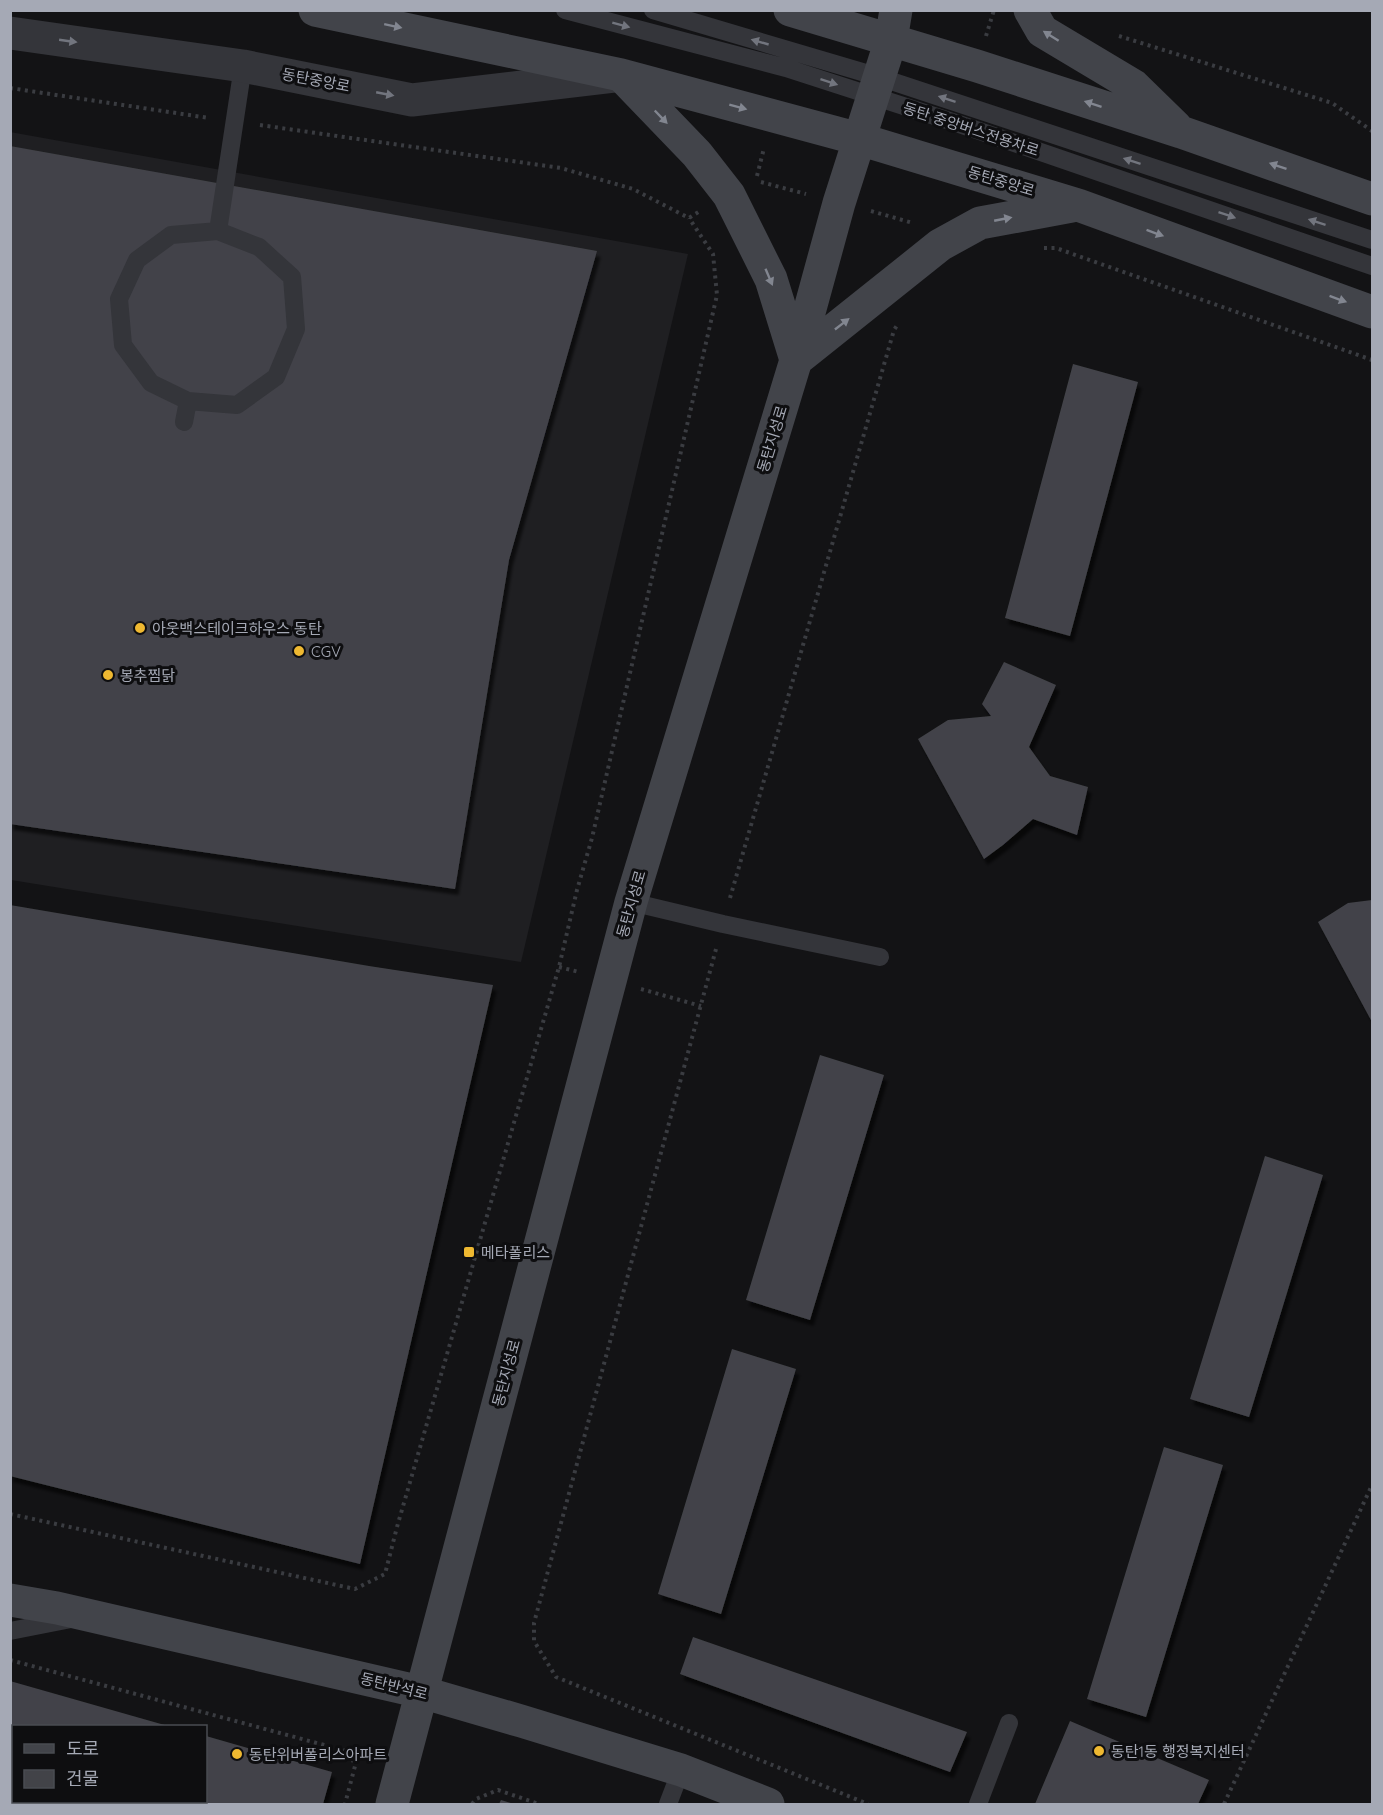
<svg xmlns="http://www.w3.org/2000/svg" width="1383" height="1815" font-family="Quicksand,'Noto Sans KR',sans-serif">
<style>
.built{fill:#1f1f22}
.building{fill:#424348;filter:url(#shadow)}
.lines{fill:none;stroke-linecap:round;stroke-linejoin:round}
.path{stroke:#3a3c41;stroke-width:4;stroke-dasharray:3 4.5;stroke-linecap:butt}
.lane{stroke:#34353a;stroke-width:18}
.street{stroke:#34353a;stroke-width:33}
.secondary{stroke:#42444a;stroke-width:33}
.oneway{fill:#72757e}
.oneway2{fill:#828690}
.poi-dot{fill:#eeb831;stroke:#0e0e10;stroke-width:2}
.labels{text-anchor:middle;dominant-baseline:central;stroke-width:6;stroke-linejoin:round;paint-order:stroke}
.street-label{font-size:15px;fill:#a5a9b5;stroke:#0e0e10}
.poi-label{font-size:15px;fill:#a5a9b5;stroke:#0e0e10;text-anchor:start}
</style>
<defs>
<filter id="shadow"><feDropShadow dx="3.5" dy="6" stdDeviation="1.5" flood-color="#0009"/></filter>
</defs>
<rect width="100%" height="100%" fill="#131315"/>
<path class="built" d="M10 132 688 254 521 962 11 880Z"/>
<path class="building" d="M10 146 597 251 509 560 455 889 10 824Z
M1073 364 1138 382 1070 636 1005 618Z
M1004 662 1056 685 1029 747 1050 776 1088 787 1077 835 1033 819 1003 845 984 859 918 739 948 720 991 716 982 704Z
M1372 900V1022L1318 922 1348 903Z
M10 905 369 966 493 985 360 1564 10 1476Z
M820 1055 884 1075 810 1320 746 1300Z
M1265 1156 1323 1175 1249 1417 1190 1399Z
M732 1349 796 1369 721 1614 658 1594Z
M1164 1447 1223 1465 1146 1717 1087 1699Z
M693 1637 967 1732 950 1772 680 1674Z
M10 1681 168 1726H14V1802H206V1736L332 1772 323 1804H10Z
M1070 1721 1209 1780 1198 1804H1035Z
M501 1800 514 1804H499Z"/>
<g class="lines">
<path class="path" d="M986 36 994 10
M1119 36 1332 103 1372 131
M10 88 209 118
M260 125 561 168 633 189 689 218 700 211
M757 176 764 148
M761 182 806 194
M871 211 913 223
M1044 248H1056L1372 360
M730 898 894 330 898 324
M716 949 534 1623V1641L556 1677 868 1804
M559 967 579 972
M641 989 701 1006
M10 1514 355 1589 385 1574 397 1527 559 967 577 890 592 838 717 295 713 254 689 218
M10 1660 350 1752 355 1766 345 1804
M472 1804 476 1799 498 1790 539 1804
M1224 1804 1372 1485"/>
<path class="lane" d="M565 10 786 68 959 124 1372 266
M653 10 879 77 1372 240
M218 231 259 247 292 277 296 329 276 377 237 405 188 401 151 383 123 345 119 299 137 260 171 235Z
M218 231 243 66
M184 422 188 401
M631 902 723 924 880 957
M10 1631 71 1619
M668 1804 681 1770
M978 1804 1009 1723"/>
<path class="street" d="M10 33 243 66 412 100 614 76"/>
<path class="secondary" d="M315 10 621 75 859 139 1078 205 1372 312
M790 10 977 66 1181 132 1372 199
M1030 10 1042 31 1134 86 1176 127
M621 75 697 154 729 195 771 279 796 360 940 245 980 223 1072 206
M10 1600 57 1608 421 1692 521 1721 681 1770 768 1804
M392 1804 631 902 796 360 839 203 891 40 896 10"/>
</g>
<defs><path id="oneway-solid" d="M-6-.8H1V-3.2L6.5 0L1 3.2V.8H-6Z" transform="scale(1.5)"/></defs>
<g class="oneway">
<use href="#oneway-solid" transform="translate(621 25) rotate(15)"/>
<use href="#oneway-solid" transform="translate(68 41) rotate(8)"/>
<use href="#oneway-solid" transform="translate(760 42) rotate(-164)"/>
<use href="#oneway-solid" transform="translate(829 82) rotate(18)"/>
<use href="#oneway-solid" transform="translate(385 94) rotate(11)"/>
<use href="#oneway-solid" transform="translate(947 99) rotate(-162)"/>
<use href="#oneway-solid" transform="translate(1132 161) rotate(-162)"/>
<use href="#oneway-solid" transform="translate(1227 215) rotate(19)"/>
<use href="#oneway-solid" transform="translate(1317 222) rotate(-162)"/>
</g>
<g class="oneway2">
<use href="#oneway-solid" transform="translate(393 26) rotate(12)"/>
<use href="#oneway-solid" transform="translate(1051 36) rotate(-148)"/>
<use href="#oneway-solid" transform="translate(1093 104) rotate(-162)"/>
<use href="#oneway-solid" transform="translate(738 107) rotate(15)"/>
<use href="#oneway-solid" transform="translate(661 117) rotate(46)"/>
<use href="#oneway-solid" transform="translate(1278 166) rotate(-161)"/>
<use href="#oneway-solid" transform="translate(1003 219) rotate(-11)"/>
<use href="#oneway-solid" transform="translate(1155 233) rotate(20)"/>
<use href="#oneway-solid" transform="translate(769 277) rotate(67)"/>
<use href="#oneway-solid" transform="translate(1338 299) rotate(20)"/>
<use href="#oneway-solid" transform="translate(842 324) rotate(-38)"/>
</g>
<g class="poi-dot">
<circle cx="140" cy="628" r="6"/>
<circle cx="299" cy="651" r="6"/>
<circle cx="108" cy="675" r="6"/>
<rect x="463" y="1246" width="12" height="12" rx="3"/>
<circle cx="1099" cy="1751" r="6"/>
<circle cx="237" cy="1754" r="6"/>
</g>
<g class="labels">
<g class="street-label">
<text transform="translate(316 80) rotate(11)">동탄중앙로</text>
<text transform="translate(971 129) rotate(18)">동탄 중앙버스전용차로</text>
<text transform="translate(1001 181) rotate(17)">동탄중앙로</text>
<text transform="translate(772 439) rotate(-73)">동탄지성로</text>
<text transform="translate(631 904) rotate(-74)">동탄지성로</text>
<text transform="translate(506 1373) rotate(-75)">동탄지성로</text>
<text transform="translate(394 1686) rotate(14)">동탄반석로</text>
</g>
<g class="poi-label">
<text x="152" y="628">아웃백스테이크하우스 동탄</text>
<text x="311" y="651">CGV</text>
<text x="120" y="675">봉추찜닭</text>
<text x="481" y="1252">메타폴리스</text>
<text x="1111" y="1751">동탄1동 행정복지센터</text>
<text x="249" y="1754">동탄위버폴리스아파트</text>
</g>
</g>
<rect width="1383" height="1815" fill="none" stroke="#a5a9b5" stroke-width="24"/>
<rect x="12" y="1725" width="195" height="78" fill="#0e0e10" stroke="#4a4c52" stroke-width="1.5"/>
<rect x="24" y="1744" width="30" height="9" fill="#42444a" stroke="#4a4c52" stroke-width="1.5"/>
<text x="66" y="1755" font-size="18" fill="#a5a9b5">도로</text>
<rect x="24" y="1770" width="30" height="18" fill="#424348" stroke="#4a4c52" stroke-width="1.5"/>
<text x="66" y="1785" font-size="18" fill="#a5a9b5">건물</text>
</svg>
